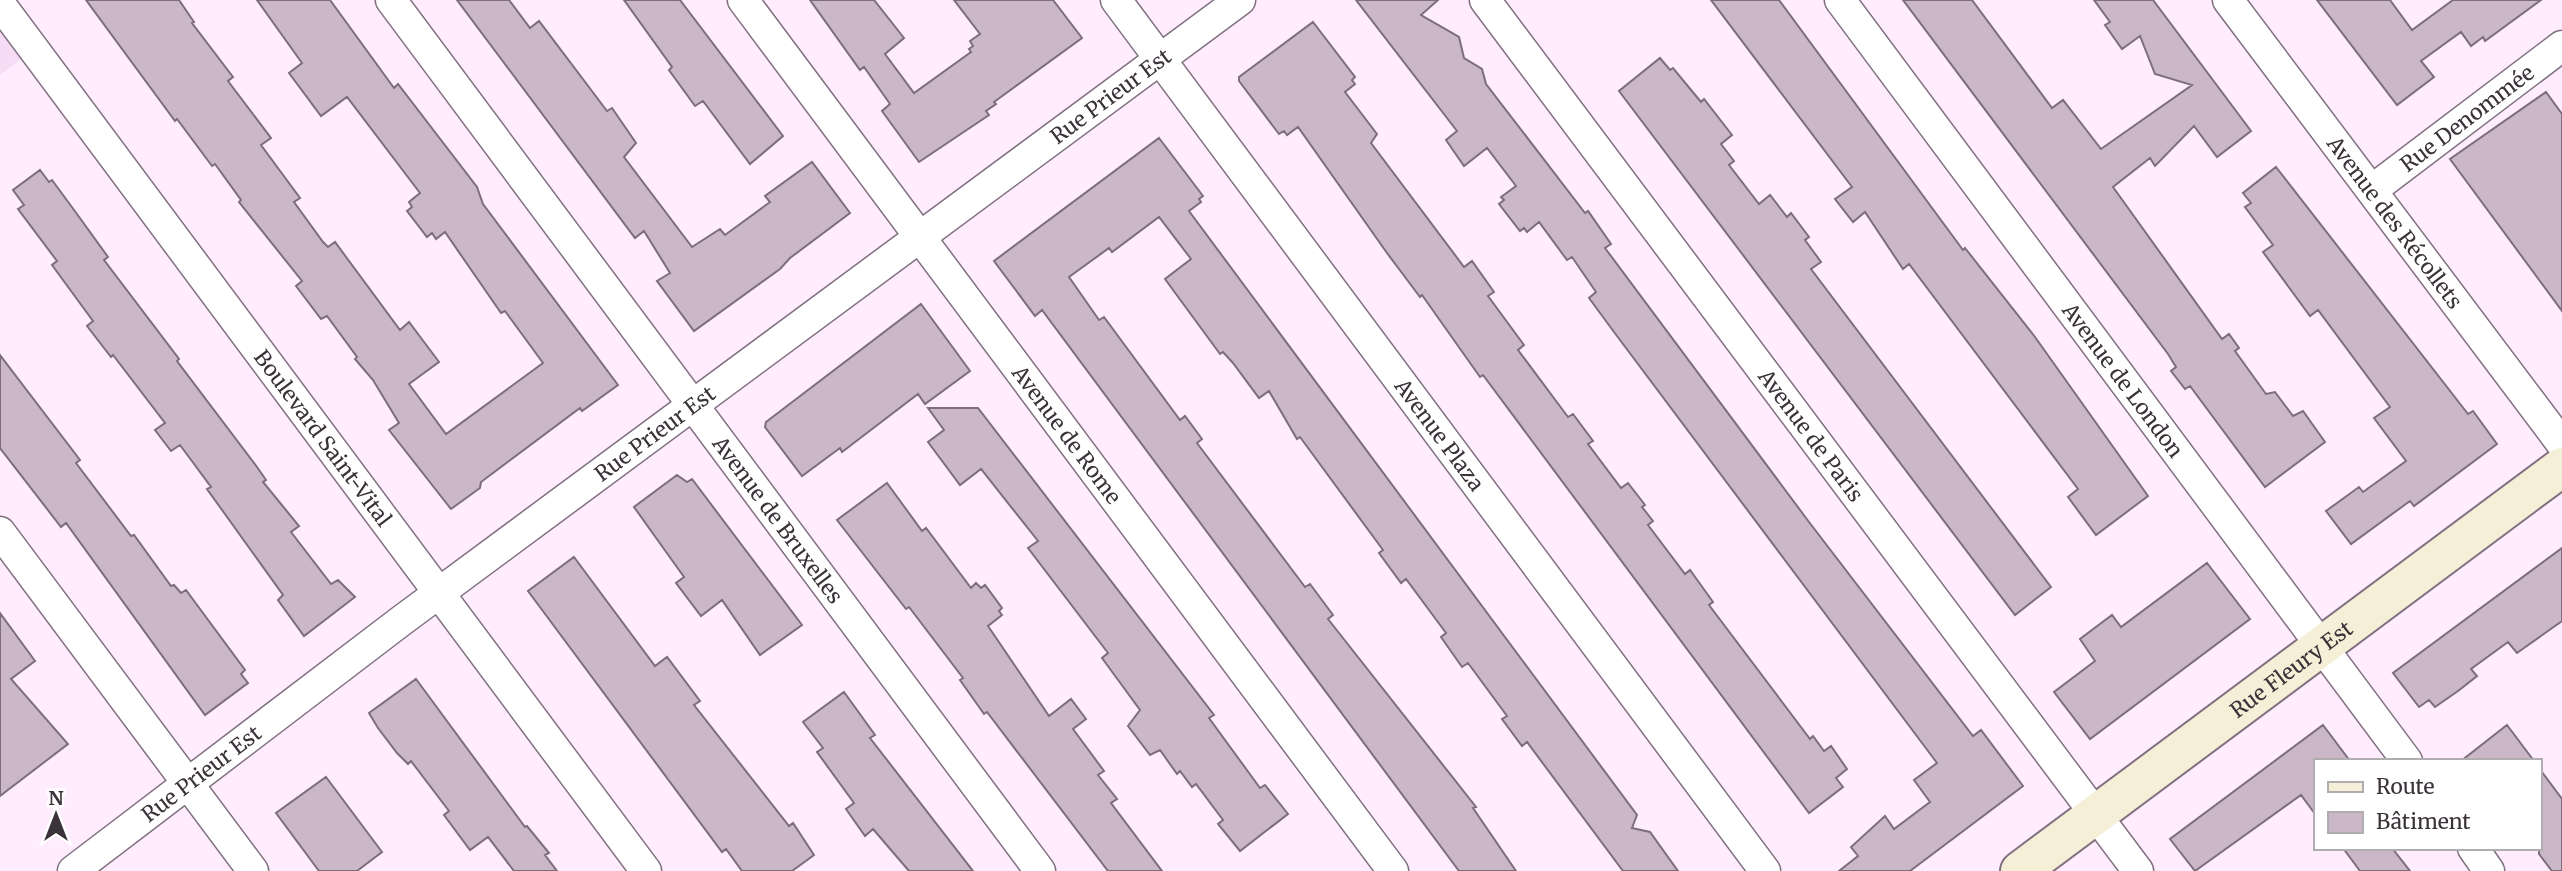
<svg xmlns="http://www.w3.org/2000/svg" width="2562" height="871" font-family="Merriweather,serif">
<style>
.built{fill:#f6ddf5}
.building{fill:#cab8c9;stroke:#7e6d7d;stroke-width:2}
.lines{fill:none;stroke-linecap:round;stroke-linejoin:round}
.street-casing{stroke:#807080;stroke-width:33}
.secondary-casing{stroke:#807080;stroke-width:42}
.street{stroke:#fff;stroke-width:30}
.secondary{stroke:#f6efd7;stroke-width:38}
.labels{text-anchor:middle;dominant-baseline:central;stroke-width:7;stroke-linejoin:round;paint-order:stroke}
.street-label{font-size:21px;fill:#393239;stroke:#fff}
</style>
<rect width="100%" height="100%" fill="#ffecfe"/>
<path class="built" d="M0 26 22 58 0 75Z"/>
<path class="building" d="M86 0H179L194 22 192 23 233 77 228 81 271 138 261 145 300 198 294 202 323 242 328 247 335 242 400 330 409 322 439 362 409 384 446 434 543 363 505 311 501 313 445 232 436 239 432 233 427 237 407 211 412 207 409 202 420 193 347 97 321 116 289 73 302 63 257 0H330L394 88 398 84 477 187 483 204 618 385 582 411 580 408 481 482 480 488 451 509 389 430 399 423 373 380 355 359 357 357 327 316 321 319 296 286 302 281 239 202 241 200 215 164 212 166 177 119 175 121Z
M457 0H509L530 28 539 21 607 111 612 108 636 143 624 157 692 247 720 229 725 235 770 202 765 196 812 162 850 213 790 258 780 269 694 331 657 281 670 273 644 231 635 238Z
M624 0H680L783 136 750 164 703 101 695 106 669 70 672 67Z
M810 0H874L904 38 885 54 914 93 971 52 969 49 973 46 970 41 980 34 954 0H1053L1082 38 994 102 996 104 986 111 989 115 919 162 882 111 890 104 864 67 860 70Z
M1356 0H1438L1421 15 1459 37 1464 58 1482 69 1486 84 1585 213 1588 211 1611 244 1605 248 1809 522 1973 736 1981 730 2023 786 1910 871H1839L1858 856 1851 847 1885 816 1894 829 1930 802 1914 780 1937 763 1614 332 1589 298 1596 292 1572 257 1567 260 1539 222 1527 232 1524 228 1520 231 1499 204 1504 200 1501 197 1516 186 1487 148 1464 166 1446 140 1457 131Z
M1711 0H1779L1963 250 1965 248 2035 337 2148 496 2096 535 2068 497 2078 489 1909 264 1903 269 1865 212 1853 222 1835 199 1852 187Z
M1903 0H1972L2052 108 2063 100 2101 149 2192 85 2155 74 2140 36 2122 49 2105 25 2110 22 2094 0H2153L2251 131 2217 157 2194 126 2155 166 2150 158 2113 187 2222 339 2229 334 2239 348 2235 351 2266 394 2275 392 2293 416 2303 411 2325 442 2265 487 2190 386 2185 389 2171 371 2176 367 2168 354Z
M2317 0H2390L2412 30 2453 0H2541L2485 41 2483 37 2471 46 2461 32 2421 61 2434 77 2397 105Z
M1313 22 1355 77 1352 80 1355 84 1345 92 1377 134 1371 143 1464 267 1472 261 1494 292 1488 296 1524 345 1518 350 1568 417 1573 414 1593 441 1588 444 1621 488 1628 483 1645 505 1642 507 1653 521 1648 525 1685 574 1690 570 1703 588 1713 602 1709 605 1810 739 1813 736 1824 751 1831 746 1847 769 1836 778 1843 787 1809 813 1483 375 1480 377 1422 295 1420 297 1387 253 1298 127 1287 135 1284 131 1279 134 1239 81V77Z
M1660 58 1670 70 1673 68 1701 102 1704 99 1732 135 1721 144 1734 161 1729 165 1759 204 1770 195 1787 217 1791 213 1809 237 1805 240 1821 262 1811 269 2051 587 2015 615 1619 91Z
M2546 92 2562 114V311L2450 159Z
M1159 138 1203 196 1199 199 1201 202 1189 211 1637 815 1632 828 1650 832 1678 871H1623L1527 742 1522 746 1502 719 1507 716 1468 663 1462 667 1441 637 1446 633 1406 579 1401 583 1379 553 1383 550 1300 437 1297 439 1269 391 1259 398 1233 363 1223 352 1220 354 1165 279 1191 259 1159 217 1112 252 1109 248 1069 277 1099 320 1104 317 1180 420 1185 416 1202 439 1197 443 1305 587 1310 584 1333 615 1328 619 1476 807 1473 808 1516 871H1459L1042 310 1035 316 994 261Z
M2276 167 2468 414 2473 411 2497 444 2414 506 2410 501 2351 544 2326 511 2359 487 2363 492 2406 461 2374 418 2390 407 2318 310 2310 316 2263 252 2273 245 2245 207 2251 203 2243 193Z
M40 170 49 182 52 180 77 214 108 257 104 260 179 359 177 361 257 467 266 480 263 482 299 526 291 532 331 584 338 580 355 597 304 636 278 600 283 595 207 489 211 487 180 445 171 451 155 430 165 423 113 355 111 357 87 326 93 321 52 265 57 261 18 209 24 205 13 190Z
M921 304 970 371 925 404 918 394 842 452 840 448 802 476 765 427 766 422Z
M0 355 80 460 76 463 131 536 134 535 171 586 174 585 181 593 186 590 245 670 241 674 248 683 205 715 66 523 61 527 0 448Z
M928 408H978L1214 715 1209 718 1260 788 1265 785 1288 814 1240 851 1218 824 1223 820 1196 784 1192 787 1180 771 1177 774 1160 750 1150 755 1128 726 1140 710 1102 658 1108 653 1028 548 1038 541 981 469 960 485 928 442 944 430Z
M677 475 687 482 692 479 802 625 760 655 722 600 701 616 676 583 684 577 634 507Z
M887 483 922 531 926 528 971 588 976 583 981 588 985 585 1002 608 999 611 1002 615 988 626 1049 716 1071 699 1086 719 1073 729 1104 771 1098 775 1117 799 1111 803 1162 871H1108L987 712 984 714 960 680 963 678 909 607 906 609 837 520Z
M2562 548V621L2517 653 2508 642 2471 669 2477 676 2458 691 2435 707 2429 700 2419 707 2393 673Z
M574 557 655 666 667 657 700 701 694 705 789 826 793 823 814 855 792 871H742L726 849 722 852 528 591Z
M2207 563 2250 619 2090 739 2054 692 2095 661 2080 639 2112 615 2121 627Z
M0 613 35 661 11 679 68 744 0 796Z
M416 679 525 827 527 826 549 853 545 855 557 871H514L488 837 470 850 444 815 449 811 411 761 408 764 397 753 378 728 369 713Z
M844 692 875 735 870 738 973 871H909L873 829 865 836 846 809 854 803 817 752 823 748 803 722Z
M2323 725 2350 761H2315V814L2301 795 2195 871 2170 839Z
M2507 725 2534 761H2461Z
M2539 768 2562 799V871H2552L2539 854Z
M326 777 382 852 357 871H319L276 813Z
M2343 848H2392L2410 871H2360Z"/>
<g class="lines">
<g class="street-casing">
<g id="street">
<path id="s1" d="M391 0 1040 871"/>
<path id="s2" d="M743 0 1393 871"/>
<path id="s3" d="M1116 0 1765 871"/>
<path id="s4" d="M1485 0 2138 871"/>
<path id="s5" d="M1840 0 2407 761"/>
<path id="s6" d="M2228 0 2562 444"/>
<path id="s7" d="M0 4 646 871"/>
<path id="s8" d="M2372 190 2562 46"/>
<path d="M0 532 253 871"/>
<path d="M2473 848 2489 871"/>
<path id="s9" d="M73 871 401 621 1240 0"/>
</g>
</g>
<g class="secondary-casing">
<g id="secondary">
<path id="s10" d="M2020 871 2562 467"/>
</g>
</g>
<use href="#street" class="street"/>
<use href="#secondary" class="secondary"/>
</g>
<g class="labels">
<g class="street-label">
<text stroke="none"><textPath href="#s9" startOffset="1295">Rue Prieur Est</textPath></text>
<text stroke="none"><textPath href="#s8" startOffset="119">Rue Denommée</textPath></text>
<text stroke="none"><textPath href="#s6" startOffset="278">Avenue des Récollets</textPath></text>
<text stroke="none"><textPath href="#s5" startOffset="474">Avenue de London</textPath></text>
<text stroke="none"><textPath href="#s9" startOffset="728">Rue Prieur Est</textPath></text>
<text stroke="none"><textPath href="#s2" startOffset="542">Avenue de Rome</textPath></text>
<text stroke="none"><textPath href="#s3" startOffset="542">Avenue Plaza</textPath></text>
<text stroke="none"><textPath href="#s4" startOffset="544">Avenue de Paris</textPath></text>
<text stroke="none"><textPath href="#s7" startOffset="541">Boulevard Saint-Vital</textPath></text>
<text stroke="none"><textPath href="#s1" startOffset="648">Avenue de Bruxelles</textPath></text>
<text stroke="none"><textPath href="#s10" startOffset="338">Rue Fleury Est</textPath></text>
<text stroke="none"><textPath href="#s9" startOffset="161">Rue Prieur Est</textPath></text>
</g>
</g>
<rect x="2314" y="759" width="228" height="91" fill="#ffffff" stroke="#b0adb0" stroke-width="2"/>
<rect x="2328" y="782" width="35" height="10" fill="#f6efd7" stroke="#b0adb0" stroke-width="2"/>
<text x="2376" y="794" font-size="21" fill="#393239">Route</text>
<rect x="2328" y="812" width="35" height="21" fill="#cab8c9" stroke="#b0adb0" stroke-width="2"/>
<text x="2376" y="829" font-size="21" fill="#393239">Bâtiment</text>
<g transform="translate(56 815)" stroke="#ffffff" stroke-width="5" paint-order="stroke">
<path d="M0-5L12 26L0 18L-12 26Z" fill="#393239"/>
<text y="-10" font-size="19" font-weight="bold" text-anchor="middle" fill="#393239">N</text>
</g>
</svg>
